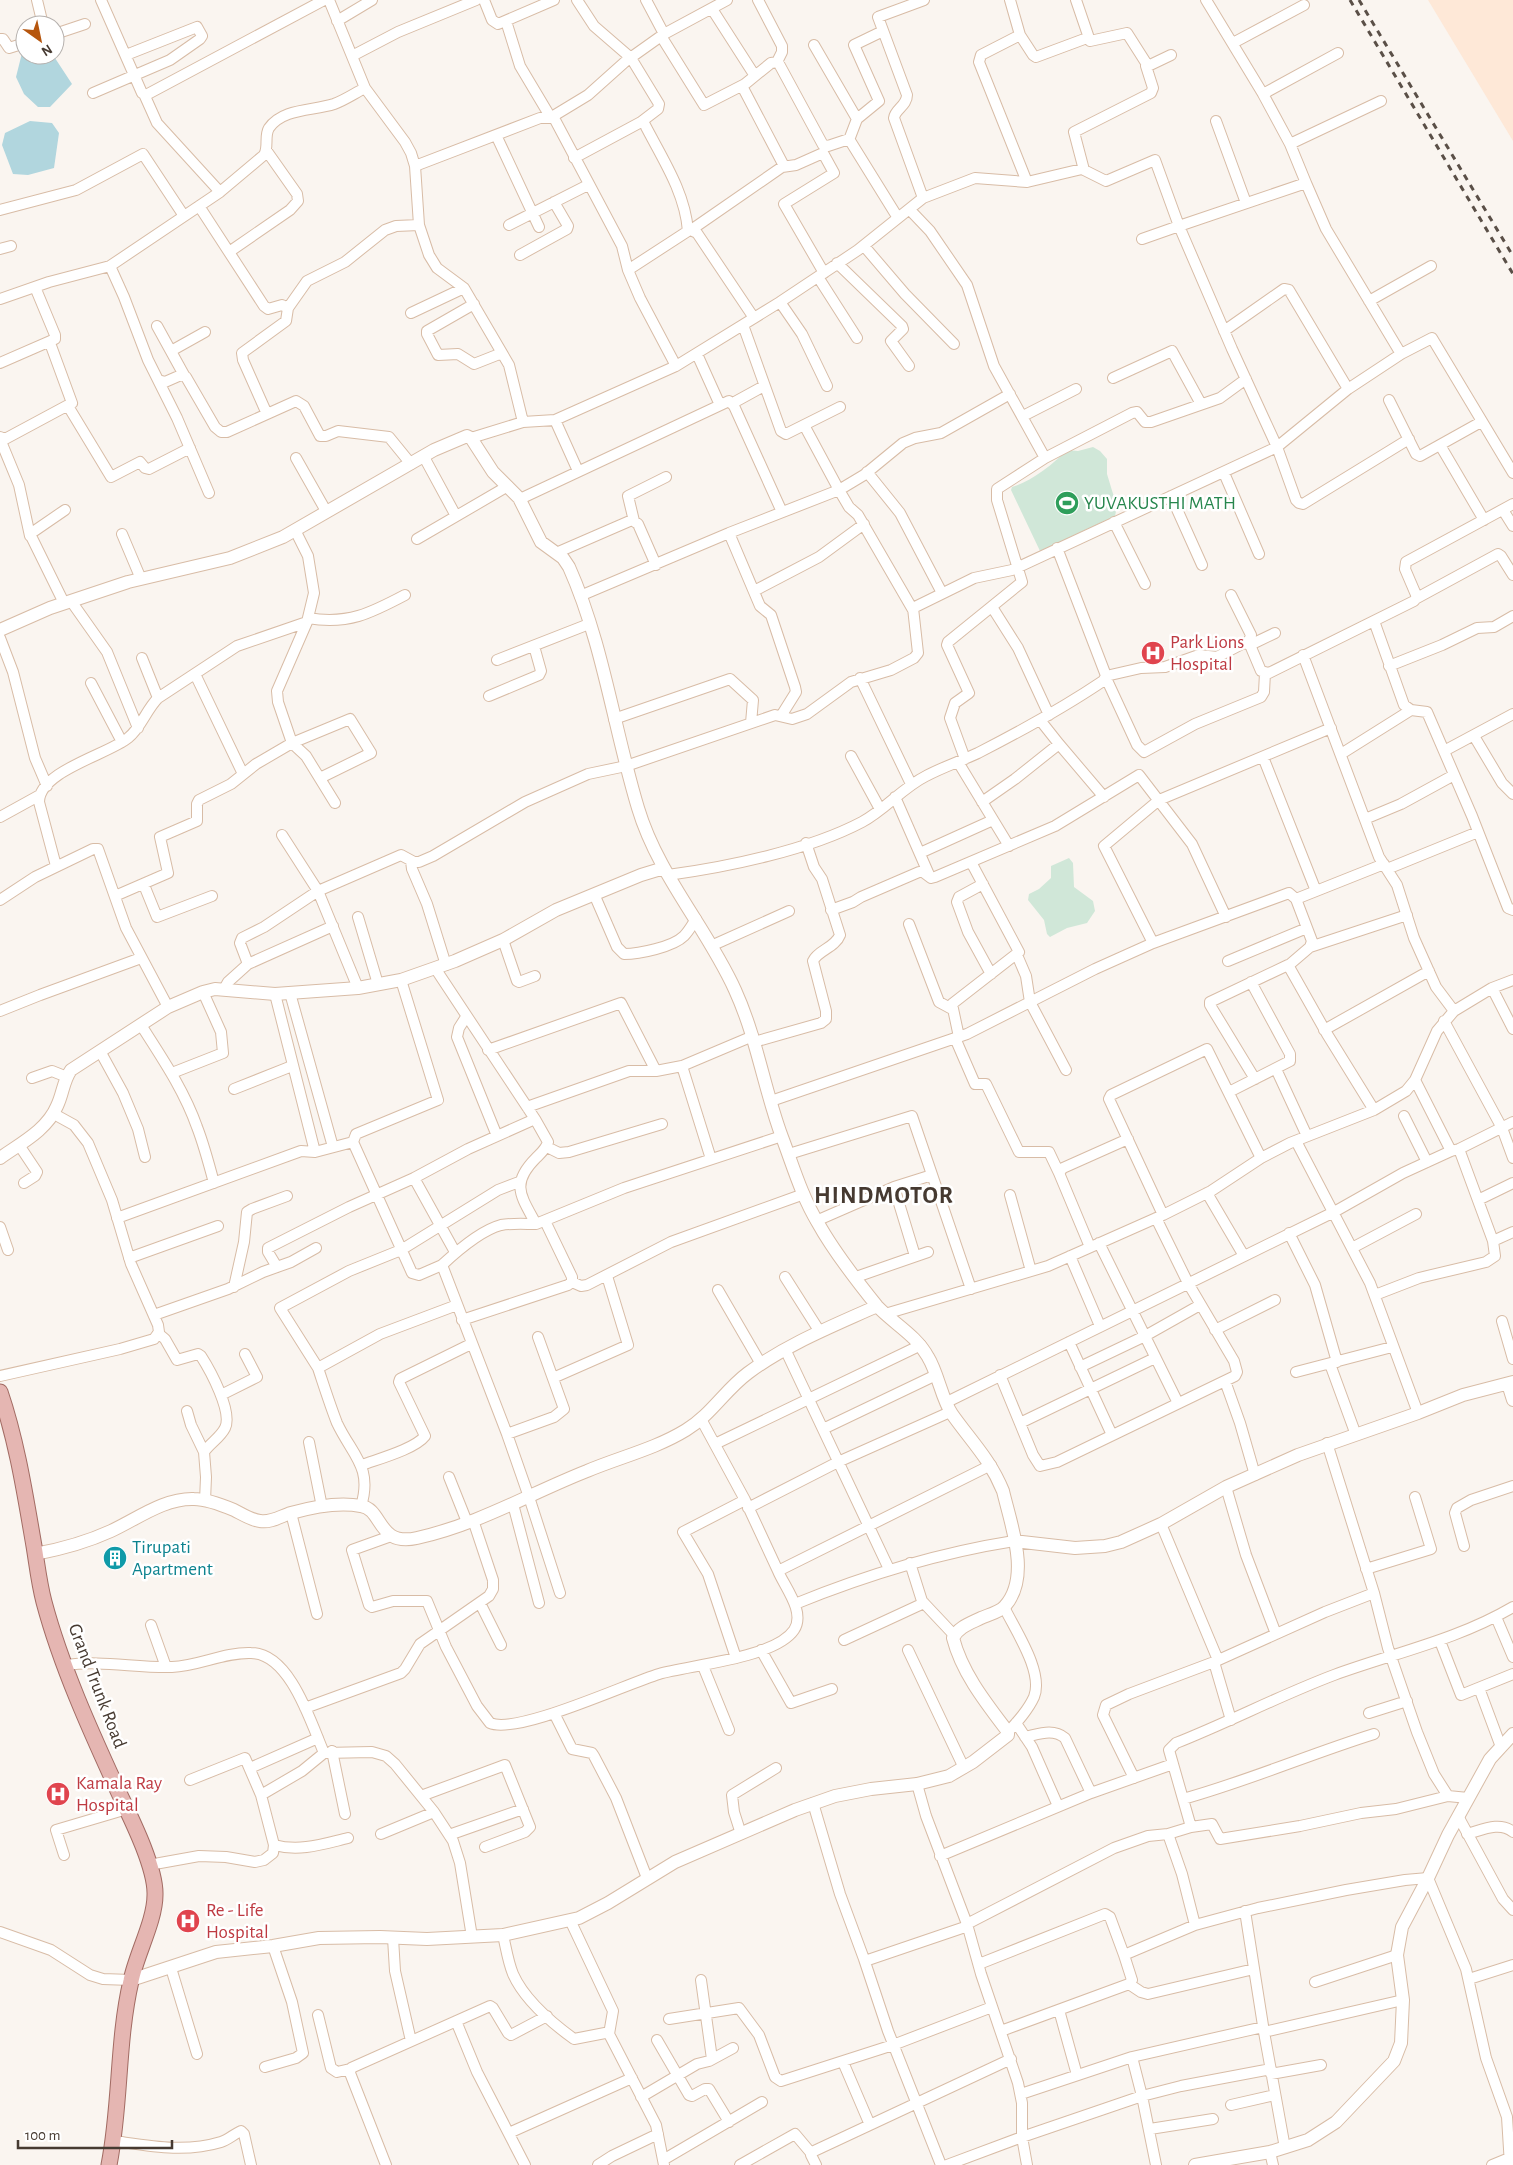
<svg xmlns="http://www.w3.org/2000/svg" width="1513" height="2165" font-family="'Alegreya Sans',sans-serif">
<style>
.built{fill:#fee8d7}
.green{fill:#d0e7d8}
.water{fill:#b1d6de}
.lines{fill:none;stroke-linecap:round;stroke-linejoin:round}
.minor-casing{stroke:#d8bca6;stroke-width:12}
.tertiary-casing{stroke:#d8bca6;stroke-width:14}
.primary-casing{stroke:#a26b63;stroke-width:17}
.minor{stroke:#fff;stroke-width:10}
.tertiary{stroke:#fff;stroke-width:12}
.primary{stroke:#e5b6b2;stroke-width:15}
.rail{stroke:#5a4f47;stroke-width:3;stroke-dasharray:6 6;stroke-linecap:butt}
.labels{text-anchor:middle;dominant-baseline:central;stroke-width:5;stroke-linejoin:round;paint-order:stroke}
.leisure-label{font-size:19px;fill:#27864d;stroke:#fff;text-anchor:start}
.health-label{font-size:19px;fill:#be3a42;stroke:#fff;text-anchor:start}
.culture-label{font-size:19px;fill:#0d838f;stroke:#fff;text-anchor:start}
.street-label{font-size:19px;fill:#463a31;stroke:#fff}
.district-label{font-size:24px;font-weight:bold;letter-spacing:1px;fill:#463a31;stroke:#fff}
</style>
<rect width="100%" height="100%" fill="#faf5f0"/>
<path class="built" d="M1428 0H1513V141Z"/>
<path class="green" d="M1093 447 1100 451 1107 459V474L1117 507 1115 516 1040 551 1011 490 1012 487C1032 481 1052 465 1067 450L1078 451Z
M1069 858 1073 863 1074 887 1093 901 1095 911 1087 923 1067 928 1050 937 1047 934 1044 920 1028 900 1029 894 1039 889 1051 878V866Z"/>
<path class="water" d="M23 49H25V55H53L72 84 50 107H38L24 94 16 77Z
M30 121 52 123 59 133 54 168 28 175 13 174 2 145 5 133Z"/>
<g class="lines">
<g class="minor-casing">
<path id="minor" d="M37 0 43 25
M101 0 142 93 146 95 324 0
M329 0 365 88 405 142 411 153 415 166 419 225 429 255 437 268 464 288 509 365 523 422
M484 0 492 20 498 24 554 0
M577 0 594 26 631 58 659 104 658 109 641 122
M646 0 664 34
M758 0 782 46V52L777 62
M1010 0 1020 35 981 55 979 62 1027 182
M1076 0 1090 41 1127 33 1148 66 1171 55
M1206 0 1263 94 1290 144
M712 9 755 76
M337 21 372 0
M506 21 520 66 551 118
M55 34 85 24
M1020 35 1033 55 1036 57 1087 38
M661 36 704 105 745 84 771 63 778 62 823 145 828 146 849 139 898 218
M0 39H3L9 48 25 43
M1233 43 1304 5
M814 45 857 119
M352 56 398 32 476 0
M742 86 784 166
M93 93 170 60 200 39 202 36 197 27 126 55
M144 94 157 123 220 192
M1263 94 1338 53
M1216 121 1246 203
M496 135 539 227
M849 140 857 119 879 101 854 45 883 31
M574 158 641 122 645 125C662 158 685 192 688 231L628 270
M415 166 540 118H554
M1084 170 1074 132 1151 93 1153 88 1146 66
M1306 183 1326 229 1401 354
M923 198 894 118C895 109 907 106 907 95L878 17 924 0
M199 206 264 306 268 309 282 305 288 308
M909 209 930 231 967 285 994 366 1045 458
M0 210 76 190 143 154 184 216
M509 225 588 185
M688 229 697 233 754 318
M691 230 782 167 796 165 823 153 834 173 784 204 824 273
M1142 239 1179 226 1232 349 1277 447 1348 389 1401 354 1432 338 1513 473
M864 246 905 294 954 344
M0 249 11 246
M229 252 290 210 298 201 297 194 266 150
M520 255 567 229 568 226 554 202
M837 263 902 326 903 329 891 341 909 366
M110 266 124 297 148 360 158 380 165 382 181 375 186 377 215 427 221 432H227L296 401 304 406 320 436H326L338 431 389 437 411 464
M818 277 857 338
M0 299 49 282 110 266 220 192 264 155C269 147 264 136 269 128 283 108 313 111 334 104 345 100 355 93 365 88
M1369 301 1431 266
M780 302 802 334 827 386
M474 304 427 331V334L438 355 458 354 474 364 502 353
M411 313 464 288
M743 325 781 431 786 434 840 407
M157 326 184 375
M1224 331 1284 289 1289 290 1348 389
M171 351 205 332
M697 354 720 405
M0 363 55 339V335L35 287
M676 366 640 298 628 270 622 246 554 118 555 115 588 95 626 61 664 34 727 0
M1113 378 1172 351 1201 404
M158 380 177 418 209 493
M1389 400 1416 454 1420 456 1481 422
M733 403 764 386
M68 406 111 477 140 462 145 468 149 469 190 448
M267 414 243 360 242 353 286 321 288 308 307 281 345 262 385 230 396 226 419 225
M1023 416 1076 389
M555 420 578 471
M804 425 839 490 849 507 858 515 913 610
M0 437 5 439 72 403 50 343
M471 438 523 422 555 420 676 366 780 302 858 250 923 198 975 178 1027 182 1082 169 1106 181 1155 160 1179 226 1306 183 1290 144 1381 101
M0 439 19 485 30 536
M1440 445 1484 520
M424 457 456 516
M296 458 326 511
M867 472 900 513 942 593
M1224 473 1259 554
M1171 496 1202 565
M520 499 729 401 734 406 782 512
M1503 510 1513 526
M634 521 628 496 666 477
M1114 522 1145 584
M729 533 760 606 771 615 795 687 796 692 781 716
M122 534 141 579
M417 539 508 486
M556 553 632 520 638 524 656 565
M754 591 819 557 864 524
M1231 595 1251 635 1248 644
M580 596 729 533 839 490 864 475 903 443 915 438 941 433 1010 394
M1417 598 1498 554 1501 556 1513 575
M71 601 107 652 138 728
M64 603 30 534 65 510
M992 607 1018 648 1049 715
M308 618C348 625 371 613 405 595
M1374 621 1404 705 1411 710 1427 712 1472 816 1508 908 1513 910
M0 638 13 672 35 758 47 786
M1250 645 1275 633
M1303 655 1379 857 1397 885 1414 938 1436 987 1454 1011
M142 658 158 698
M497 660 589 624
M1389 666 1442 645 1477 628 1494 627 1513 616
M195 674 243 774
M1106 676 1141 668 1165 667 1199 655 1217 657 1244 643 1250 645 1261 671 1269 673 1414 601 1417 597 1405 569 1406 562 1513 504
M860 678 911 784
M1106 678 1137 745 1144 752 1195 724 1261 697 1264 692 1265 673
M91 683 122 742
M489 696 539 675 541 671 534 646
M614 719 730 679 753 700 751 723
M1040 720 1059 744 1104 797
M1474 736 1502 783 1513 794
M1444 751 1513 714
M1341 754 1411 710
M851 756 880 809
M1263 757 1316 891
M965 759 950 718 955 703 969 693 947 645 948 642 1022 582 997 500V489L1045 458 1132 413 1137 412 1145 422H1151L1220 398 1246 379
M958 762 1009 846
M320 778 371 753 350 719 292 743 306 756 335 803
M895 797 930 877
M982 802 1015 779 1059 744
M0 817 40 795
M1365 819 1401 804 1454 775
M282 835 318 891 358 988
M920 853 993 820
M411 861 412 869 427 904 446 965
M56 866 39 802C39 771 109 754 128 738 141 728 146 710 158 698L237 646 307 622
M1387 869 1478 832
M668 875C728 867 809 850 862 822 885 810 902 788 926 776 943 767 961 761 978 753 1021 731 1063 708 1103 681L1106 676 1105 673 1057 548
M983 884 959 897 957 902 968 932 991 974
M144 885 157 917 212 896
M594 894 617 947 624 954C639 954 673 947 684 936 689 931 692 925 696 919
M115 896 168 873 160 837 197 821V804L199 800 231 784 256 764 292 743 278 702 277 691 307 622 314 593 308 556 295 530
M1296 899 1384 864
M0 900 35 877 93 849H98L126 928 168 1007
M831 910 853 902 861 897 919 872H923L931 878 935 877 1055 826 1139 775 1192 844 1226 917
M358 917 378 984
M909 924 939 1002 952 1009
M503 940 517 981 519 982 535 976
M1153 943 1289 893 1296 899 1312 941 1310 947 1289 965
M711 946 789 911
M1310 947 1407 915
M1017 955 1026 976 1030 1002 1066 1070
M1228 961 1307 928
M248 964 333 926
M435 968 535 1119 548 1142C546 1149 541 1153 536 1158 510 1184 521 1196 536 1224 525 1224 512 1223 501 1225 482 1230 456 1252 442 1265L507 1434 529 1497 560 1593
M1492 988 1513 1029
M224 989 228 982 248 964 240 943 242 938 264 927 318 891 401 855 414 862H419L433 856 525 802 588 774 626 766 775 715 792 719 807 714 851 682 891 670 914 658 918 653 913 608 974 578 1012 570 1277 447 1296 500 1299 503 1303 504 1409 439
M290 993 333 1147
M275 994 315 1152
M0 1011 40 995 141 958
M466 1017 459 1028 457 1037 497 1136
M1444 1021 1502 1128 1513 1158
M141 1025C162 1058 184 1090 197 1127 204 1145 209 1164 214 1183
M1324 1030 1429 971
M959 1037 952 1004 1019 952 971 862
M955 1038 975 1084H986L1019 1152H1049L1059 1173
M754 1042 821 1023 826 1019V1011L813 961C818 950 835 948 840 935L822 879 814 867 806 843
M488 1050 621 1003 656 1071
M100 1051 123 1093 138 1129 145 1157
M682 1066 711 1159
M1276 1069 1307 1136
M172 1073 223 1053 221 1032 203 992
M32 1078 52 1071 67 1077
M1255 1079 1210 1005V1002L1288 965 1327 1034 1374 1110
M1415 1080 1451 1151
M234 1089 292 1066
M1229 1092 1290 1061V1054L1251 982
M771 1101 967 1034 1095 969 1153 943 1104 846 1159 800 1331 728
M527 1107 629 1071H656L682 1066 753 1036
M1404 1116 1427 1162
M1296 1141 1370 1283 1418 1413
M353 1142 356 1134 438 1100 401 980
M19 1145 37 1172 35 1176 24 1183
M547 1147 559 1153 569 1152 662 1124
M789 1154 912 1116 971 1289
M414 1178 455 1252
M894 1187 915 1256
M1207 1193 1244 1256
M1010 1195 1031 1271
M1478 1200 1513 1183
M1163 1215 1109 1099 1111 1095 1207 1049 1261 1158
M117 1218 301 1151 315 1152 353 1142 412 1273 419 1275 442 1265
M816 1221 894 1187 932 1175
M536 1224 624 1188 782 1136
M0 1227 8 1250
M1289 1233 1315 1285 1337 1362
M1493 1241 1513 1232
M1099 1243 1178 1403
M1090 1247 1059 1173 1063 1168 1128 1139
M1352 1248 1416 1214
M1070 1256 1100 1326
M129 1258 218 1226
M277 1267 268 1252V1248L349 1207 414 1178 468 1149 535 1119
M785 1277 820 1332
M856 1277 928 1252
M572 1282 581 1286 587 1285 671 1242 804 1194
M234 1287 244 1242 247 1212 252 1209 287 1196
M718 1290 761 1364
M1375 1295 1419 1278 1486 1262 1495 1256 1493 1241 1459 1149
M457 1305 380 1334 318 1368 280 1308 349 1271 401 1250 498 1190 519 1182
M885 1314 1048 1266 1163 1215 1211 1191 1261 1158 1290 1143 1374 1110 1406 1091 1415 1080 1437 1031 1454 1011 1492 988 1513 980
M154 1315 228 1289 263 1272 291 1262 316 1248
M462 1320 568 1285 572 1282V1277L545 1221
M1502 1321 1513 1359
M1215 1330 1275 1300
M159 1334 165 1339 177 1360 198 1354 201 1356C210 1370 233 1412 225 1428 220 1438 210 1443 204 1452L206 1477 205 1501
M1069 1342 1112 1435
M785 1349 889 1569
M1330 1364 1356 1435
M1080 1367 1145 1336 1200 1305
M318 1368C324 1386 330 1405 337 1423 352 1455 373 1467 361 1506
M1296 1372 1392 1347
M1000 1375 1033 1455 1040 1466 1057 1462 1235 1376 1237 1372 1234 1361 1188 1283 1156 1218
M0 1376 120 1349 154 1339 159 1332 158 1325 131 1264 112 1200 88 1143 74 1125 54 1114
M553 1378 628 1345 607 1276
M1225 1381 1240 1423 1255 1475
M221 1395 257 1377 245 1354
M947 1402 1334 1212 1403 1173 1451 1151 1459 1149 1513 1122
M187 1411 191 1425 204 1452
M701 1419 745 1500 778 1571
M1020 1423 1155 1358
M823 1429 936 1375
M507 1434 554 1417 564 1409 538 1337
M309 1442 322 1507
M1327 1443 1374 1593 1388 1648 1417 1732 1434 1774 1448 1796
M715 1444 921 1345
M362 1465C378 1459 415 1449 425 1436L399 1382 400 1379 471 1344
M449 1477 467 1522
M1226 1487 1246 1555 1276 1634
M513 1504 539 1603
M748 1508 838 1462 950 1412
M291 1513 317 1614
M1161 1524 1218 1660
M391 1536 352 1550 369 1605 372 1607 393 1601H427L446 1647 477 1706 490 1723C517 1735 626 1684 659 1674 691 1665 775 1658 794 1630 806 1612 784 1586 778 1571L991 1465
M1464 1546 1455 1513 1457 1508 1471 1500 1513 1486
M910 1563 922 1601 954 1635
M1366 1569 1431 1549 1415 1497
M480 1603 501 1645
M795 1604C866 1575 938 1553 1014 1541
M1004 1607C1015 1630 1044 1672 1034 1697 1028 1710 1018 1721 1008 1732
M1496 1617 1513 1657
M151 1625 166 1667
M844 1640 924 1603
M1440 1641 1461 1695 1513 1674
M761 1650 791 1703 832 1689
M908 1650 964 1768
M736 1658 708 1574 683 1532 745 1500
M66 1665C101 1660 136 1668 172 1667 199 1666 224 1652 251 1653 290 1653 311 1723 324 1753
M703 1666 729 1730
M1479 1688 1501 1747
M305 1708 401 1673 405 1669 420 1644 489 1596 493 1589V1580L473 1520
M554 1713 572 1749 592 1753 594 1756 616 1798 647 1878
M1369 1713 1407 1701
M1231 1720 1214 1662 1325 1612 1374 1593
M1016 1723 1032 1747 1058 1806
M1025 1737C1039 1734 1053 1728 1065 1738L1091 1793
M332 1751 345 1814
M250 1768 318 1738
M1134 1778 1103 1715 1106 1705 1129 1694 1214 1662
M190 1780 245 1758 261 1795
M917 1784 926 1816 967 1924 981 1974 1018 2083 1022 2103V2137L1027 2165
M421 1796 505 1765 530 1827 525 1832 485 1847
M1468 1798 1448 1796 1396 1809 1361 1813 1300 1826 1220 1839 1212 1824 1191 1827 1169 1750 1176 1743C1229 1722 1281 1695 1334 1675 1394 1653 1457 1640 1513 1607
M1183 1799C1248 1781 1310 1754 1374 1734
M813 1803 840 1894 864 1959 888 2031 941 2165
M1458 1816 1503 1899 1513 1910
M381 1834 434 1812
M741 1834 734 1812 732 1795 776 1768
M1168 1834 1191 1827
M1467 1834C1482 1830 1500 1821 1513 1832
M449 1835 523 1809
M274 1845C300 1852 323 1844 348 1838
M64 1855 56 1830 127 1809
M940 1856 1091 1793 1173 1764
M149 1865 199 1856 226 1857 255 1862 264 1860 273 1853 274 1845 261 1795 302 1771 324 1753 372 1752 386 1756 395 1764 434 1812 453 1841 460 1863 472 1937
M1245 1911 1264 2032 1285 2148
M570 1920 613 2011 609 2034
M967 1924 1114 1848 1148 1836 1168 1834 1182 1874 1195 1925
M0 1932 51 1950 90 1975 103 1979 131 1980
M503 1935C506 1948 508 1962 513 1974 524 1999 552 2023 574 2039L605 2033 609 2034 656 2125 664 2165
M393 1938 395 1971 411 2041
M865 1961 968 1926
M979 1964 1105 1914 1110 1917 1124 1955
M171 1968 197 2054
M1469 1979 1513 1965
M701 1980 712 2059
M1315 1982 1397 1955
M1129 1984 1141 1992 1148 1994 1254 1969
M1059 2010 1077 2075
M318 2015 331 2068 337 2072 350 2069
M669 2019 739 2008 759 2035 775 2077 781 2081 893 2045 992 2007
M456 2021 477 2072 525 2165
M1001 2031 1129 1984 1132 1980 1124 1955 1195 1925 1258 1908 1346 1890 1405 1880 1428 1878 1466 1969 1486 2058 1507 2117 1510 2165
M1264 2032 1403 2000
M657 2040 689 2095 692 2096 705 2089H709L729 2122
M843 2062 870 2125
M265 2067 296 2058 303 2053 292 2002 273 1946
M1271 2074 1321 2065
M1021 2094 1132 2057
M641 2097 697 2064 709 2061 733 2048
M1231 2105 1275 2095
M1150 2129 1213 2119
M509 2133 632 2078
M114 2141C150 2146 185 2153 221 2142 228 2140 234 2134 241 2131L244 2134 251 2165
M1270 2152 1273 2165
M663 2160 762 2102
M386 2165 350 2073 351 2068 490 2006 493 2008 508 2033 511 2035 547 2016
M598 2165 612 2156 658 2134
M740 2165 795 2134 811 2153
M816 2165 811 2155 812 2152 1011 2059
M947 2165 1022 2137 1142 2096 1181 2086 1271 2069
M1156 2165 1142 2096 1132 2057 1263 2027
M1492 2165 1509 2158"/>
</g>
<g class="tertiary-casing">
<path id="tertiary" d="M0 630 50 608 128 582 230 558 283 537 434 450 467 436 471 438 493 472 519 498 541 542 563 558 569 567C603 643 614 729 638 808 658 875 707 928 735 990 757 1038 764 1089 782 1137 793 1166 802 1197 818 1223 834 1252 856 1280 877 1306 894 1324 916 1335 928 1357 938 1373 942 1400 952 1414 971 1441 990 1459 1003 1491 1011 1525 1031 1577 1005 1606 1000 1612 988 1615 981 1618 971 1623 958 1627 953 1638 962 1673 986 1703 1008 1732V1735L973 1762 949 1776 917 1784 871 1789 835 1796 795 1810 675 1862 608 1903 579 1918 503 1935 427 1939 380 1937 319 1938 273 1946 216 1952 131 1980
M0 1158C21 1143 47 1130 57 1106 63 1094 63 1081 71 1070L168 1007 203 992 215 989 275 994 358 988 401 980 455 961 503 940 556 910 641 875 664 868
M1508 1384 1513 1400
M1014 1541 1075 1548 1105 1546 1121 1542 1161 1524 1226 1487 1298 1455 1418 1413 1463 1395 1513 1382
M35 1554C62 1549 87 1542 111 1531 137 1519 164 1498 194 1499 207 1499 222 1505 234 1510 242 1514 251 1520 260 1521 271 1523 281 1516 291 1513 312 1507 340 1502 361 1506 383 1509 377 1547 417 1538 477 1525 531 1493 587 1471 620 1457 655 1449 686 1430 711 1415 725 1390 748 1373 787 1344 833 1326 877 1306
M1195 2165 1270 2152 1308 2140 1336 2122 1394 2061 1401 2043 1403 2000 1397 1955 1402 1927 1428 1878 1448 1835 1490 1759 1513 1734"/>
</g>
<g class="primary-casing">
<path id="primary" d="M0 1392C17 1442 25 1494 34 1546 37 1564 39 1583 44 1602 61 1666 91 1732 119 1793 131 1818 156 1868 155 1895 155 1921 136 1955 131 1981 117 2041 121 2104 109 2165"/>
</g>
<use href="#minor" class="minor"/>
<use href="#tertiary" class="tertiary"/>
<use href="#primary" class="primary"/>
<path class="rail" d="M1350 0 1513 274
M1359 0 1513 256"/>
</g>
<defs>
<g id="stadium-disc" transform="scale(1.25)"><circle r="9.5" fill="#2e9e5b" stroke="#fff"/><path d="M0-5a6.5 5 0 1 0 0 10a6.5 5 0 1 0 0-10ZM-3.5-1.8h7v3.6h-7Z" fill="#fff"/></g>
<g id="hospital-disc" transform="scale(1.25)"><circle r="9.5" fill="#e0444e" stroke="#fff"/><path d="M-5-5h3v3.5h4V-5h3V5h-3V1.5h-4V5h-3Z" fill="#fff"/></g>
<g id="building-disc" transform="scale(1.25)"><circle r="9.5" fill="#0f9aa8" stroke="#fff"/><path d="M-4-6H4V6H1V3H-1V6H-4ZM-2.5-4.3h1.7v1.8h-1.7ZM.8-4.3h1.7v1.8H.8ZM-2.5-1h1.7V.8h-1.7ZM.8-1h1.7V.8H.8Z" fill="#fff"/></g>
</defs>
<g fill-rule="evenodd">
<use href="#stadium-disc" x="1067" y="503"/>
<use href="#hospital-disc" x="1153" y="653"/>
<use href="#building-disc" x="115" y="1558"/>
<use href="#hospital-disc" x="58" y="1794"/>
<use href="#hospital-disc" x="188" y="1921"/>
</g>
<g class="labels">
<g class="leisure-label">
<text x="1084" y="503">YUVAKUSTHI MATH</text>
</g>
<g class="health-label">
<text x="1170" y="642">Park Lions<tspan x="1170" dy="22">Hospital</tspan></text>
<text x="76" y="1783">Kamala Ray<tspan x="76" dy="22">Hospital</tspan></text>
<text x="206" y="1910">Re - Life<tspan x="206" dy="22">Hospital</tspan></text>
</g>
<g class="culture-label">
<text x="132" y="1547">Tirupati<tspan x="132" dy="22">Apartment</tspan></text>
</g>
<g class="street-label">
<text transform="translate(97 1686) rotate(69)">Grand Trunk Road</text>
</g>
<g class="district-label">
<text x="884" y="1196">HINDMOTOR</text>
</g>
</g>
<g transform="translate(40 40) rotate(147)"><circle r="24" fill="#ffffff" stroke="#b5b0ad"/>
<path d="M0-4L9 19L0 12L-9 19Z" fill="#b6560e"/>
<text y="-8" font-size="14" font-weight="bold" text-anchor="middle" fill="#463a31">N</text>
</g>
<path d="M18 2140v8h154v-8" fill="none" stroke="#463a31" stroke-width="2.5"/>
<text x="25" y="2140" font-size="15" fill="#463a31" stroke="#ffffff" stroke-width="4" paint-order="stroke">100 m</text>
</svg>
